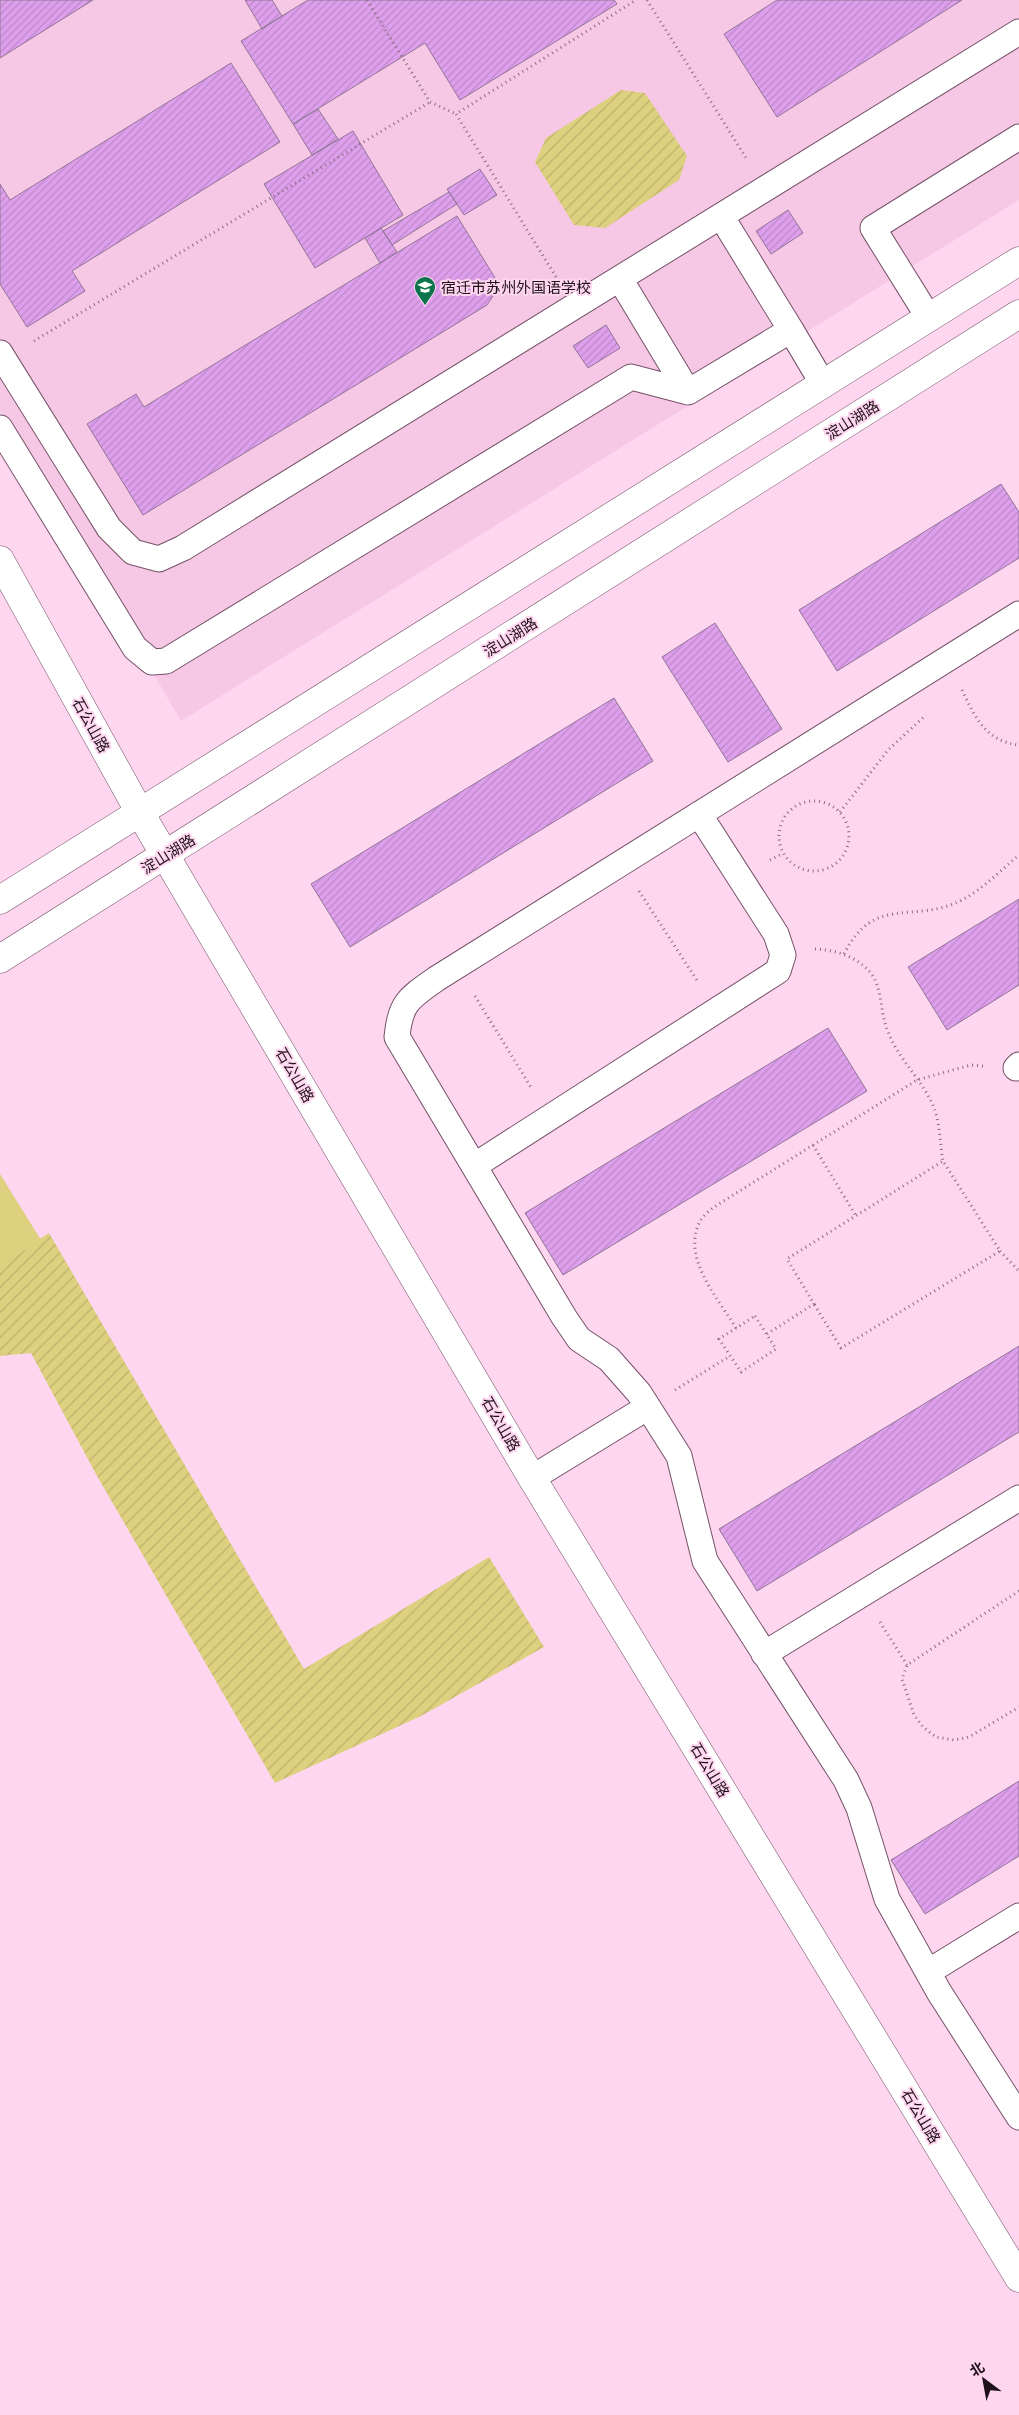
<svg xmlns="http://www.w3.org/2000/svg" width="1019" height="2415" font-family="'Archivo Narrow','Noto Sans SC',sans-serif">
<style>
.built{fill:#f7c8e6}
.garden{fill:url(#garden-furrows)}
.pitch{fill:#ddd07f}
.building{fill:url(#building-hatch);stroke:#907696}
.lines{fill:none;stroke-linecap:round;stroke-linejoin:round}
.service-casing{stroke:#745268;stroke-width:27}
.minor-casing{stroke:#745268;stroke-width:29}
.tertiary-casing{stroke:#745268;stroke-width:29}
.path{stroke:#896e7f;stroke-width:3;stroke-dasharray:1 4;stroke-linecap:butt}
.service{stroke:#fff;stroke-width:25}
.minor{stroke:#fff;stroke-width:28}
.tertiary{stroke:#fff;stroke-width:28}
.labels{text-anchor:middle;dominant-baseline:central;stroke-width:4;stroke-linejoin:round;paint-order:stroke}
.poi-label{font-size:15px;fill:#1f111a;stroke:#fed6ef;text-anchor:start}
.street-label{font-size:15px;fill:#1f111a;stroke:#fed6ef}
</style>
<defs>
<pattern id="garden-furrows" width="10" height="10" patternUnits="userSpaceOnUse" patternTransform="scale(1.25)"><rect width="10" height="10" fill="#ddd07f"/><path d="M-1 1l2-2M0 10L10 0M9 11l2-2" fill="none" stroke="#bdb26d"/></pattern>
<pattern id="building-hatch" width="6" height="6" patternUnits="userSpaceOnUse" patternTransform="scale(1.25)"><rect width="6" height="6" fill="#de9fec"/><path d="M-1 1l2-2M0 6l6-6M5 7l2-2" fill="none" stroke="#be88ca"/></pattern>
</defs>
<rect width="100%" height="100%" fill="#fed6ef"/>
<path class="built" d="M0 0H1019V200L181 721 0 411Z"/>
<path class="garden" d="M621 90 645 93 687 156 679 180 605 228 574 225 535 162 546 138Z
M49 1233 304 1669 489 1557 544 1647 421 1716 275 1783 97 1476 31 1353 0 1356V1264Z"/>
<path class="pitch" d="M0 1174 41 1240 0 1266Z"/>
<path class="building" d="M0 0H93L0 58Z
M245 0H272L282 16 262 29Z
M308 0H614L617 4 460 100 425 43 293 124 241 41Z
M777 0H962L777 117 724 34Z
M231 63 280 142 72 271 85 291 27 327 0 284V184L10 200Z
M318 109 338 139 312 155 293 124Z
M353 131 403 215 315 268 264 184Z
M480 169 497 195 464 215 447 189Z
M449 192 457 204 392 245 383 231Z
M788 210 803 233 771 254 756 231Z
M457 216 497 281 495 293 487 305 143 515 87 424 136 394 144 407Z
M381 228 397 252 380 263 365 238Z
M606 325 620 348 588 368 573 346Z
M1001 484 1019 512V558L837 671 799 610Z
M715 623 782 729 728 762 662 657Z
M614 698 653 761 350 947 311 884Z
M1019 899V985L947 1030 908 967Z
M828 1028 867 1091 563 1275 525 1213Z
M1019 1346V1432L757 1591 719 1529Z
M1019 1781V1856L925 1914 891 1860Z"/>
<g class="lines">
<g class="service-casing">
<path id="service" d="M721 216 791 330
M620 279 688 392
M929 318 873 228 1019 137
M0 353 109 528 133 552 159 559 183 548 1019 32
M0 428 135 648 152 662 166 661 631 377 688 392 791 330 823 384
M1019 614 436 979C409 998 400 1003 397 1037L564 1317 579 1339 609 1359 639 1393 679 1456 705 1561 846 1780 859 1808 887 1899 939 1992 1019 2117
M1016 1068 1019 1065
M474 1166 778 971 783 955 776 934 699 814
M532 1478 648 1407
M764 1654 1019 1498
M928 1972 1019 1916"/>
</g>
<g class="minor-casing">
<path id="minor" d="M0 900 1019 261
M0 959 1019 314"/>
</g>
<g class="tertiary-casing">
<path id="tertiary" d="M0 560 139 811 532 1478 1019 2278"/>
</g>
<path class="path" d="M367 0 430 102 456 114
M647 0 748 161
M556 277 456 114 636 0
M34 341 430 102
M962 690C975 717 985 741 1019 745
M779 836a35 35 0 1 1 70 0a35 35 0 1 1-70 0Z
M840 812 888 750 926 715
M770 860 782 854
M639 891 698 982
M815 949C835 950 856 956 870 972 882 986 880 1009 886 1026 896 1058 922 1078 934 1108 940 1123 940 1144 943 1161
M844 954C875 893 913 925 962 900 983 889 1001 870 1019 855
M475 996 532 1089
M813 1145 856 1216
M1000 1251 1019 1271
M755 1316 776 1349 741 1372 719 1339Z
M736 1328C718 1298 681 1258 700 1221 703 1216 709 1211 714 1207L917 1080 971 1065 983 1066
M767 1334 814 1304 787 1259 943 1161 1000 1251 841 1348 814 1304
M675 1390 730 1356
M1019 1591 907 1665 902 1679 914 1715 923 1727 936 1737 954 1740 969 1737 1019 1707
M880 1622 907 1665"/>
<use href="#service" class="service"/>
<use href="#minor" class="minor"/>
<use href="#tertiary" class="tertiary"/>
</g>
<defs>
<g id="school-pin" transform="scale(1.125)"><path d="M0 17L-7.5 6A9.5 9.5 0 1 1 7.5 6Z" fill="#0c744d" stroke="#fed6ef"/><path d="M0-5L7-2L0 1L-7-2ZM-4 1L0 2.5L4 1V4Q0 6-4 4Z" fill="#fff"/></g>
</defs>
<g fill-rule="evenodd">
<use href="#school-pin" x="425" y="287"/>
</g>
<g class="labels">
<g class="poi-label">
<text x="441" y="287">宿迁市苏州外国语学校</text>
</g>
<g class="street-label">
<text transform="translate(852 420) rotate(-32)">淀山湖路</text>
<text transform="translate(510 637) rotate(-32)">淀山湖路</text>
<text transform="translate(91 725) rotate(61)">石公山路</text>
<text transform="translate(168 854) rotate(-32)">淀山湖路</text>
<text transform="translate(295 1075) rotate(60)">石公山路</text>
<text transform="translate(501 1424) rotate(60)">石公山路</text>
<text transform="translate(710 1770) rotate(59)">石公山路</text>
<text transform="translate(921 2116) rotate(59)">石公山路</text>
</g>
</g>
<g transform="translate(984 2380) rotate(328)" stroke="#fed6ef" stroke-width="4" paint-order="stroke">
<path d="M0-4L9 19L0 12L-9 19Z" fill="#1f111a"/>
<text y="-8" font-size="14" font-weight="bold" text-anchor="middle" fill="#1f111a">北</text>
</g>
</svg>
